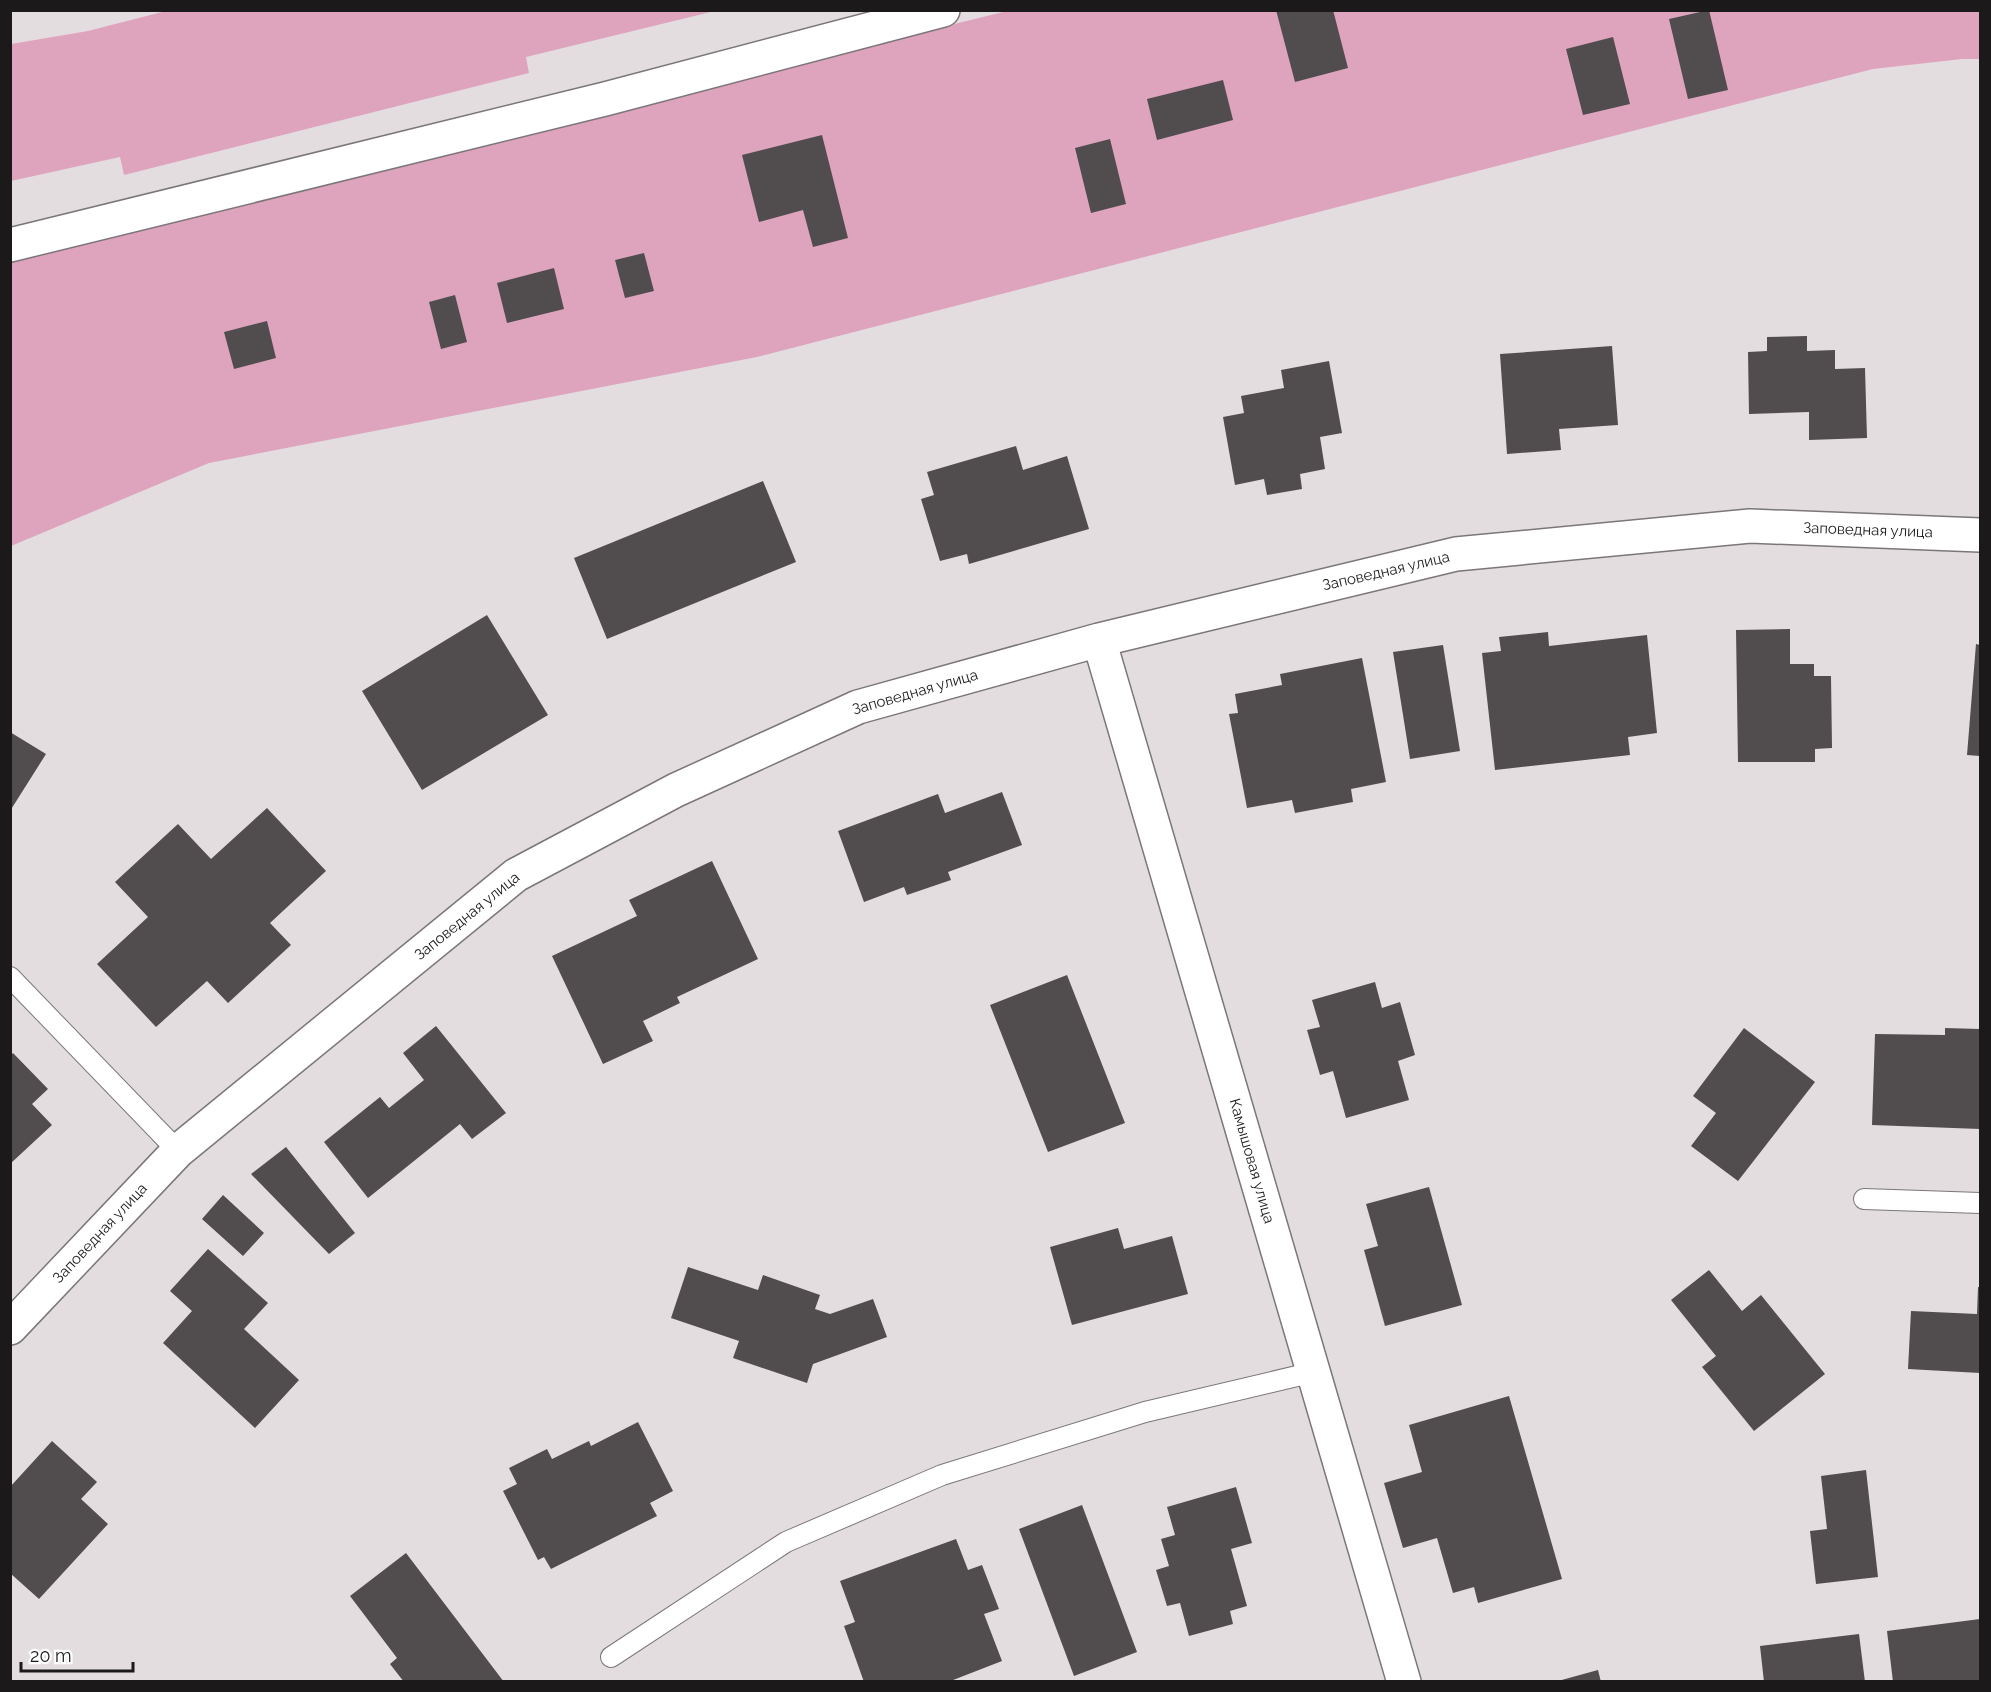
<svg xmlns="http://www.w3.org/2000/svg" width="1991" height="1692" font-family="Raleway,sans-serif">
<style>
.green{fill:#dea4be}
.building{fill:#514c4e}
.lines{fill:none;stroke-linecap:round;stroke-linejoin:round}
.service-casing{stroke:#7c7679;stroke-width:22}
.minor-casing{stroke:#7c7679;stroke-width:36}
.service{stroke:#fff;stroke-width:20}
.minor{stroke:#fff;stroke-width:33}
.labels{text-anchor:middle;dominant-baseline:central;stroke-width:6;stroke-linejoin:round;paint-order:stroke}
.street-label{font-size:15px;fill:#1c191a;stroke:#fff}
</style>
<rect width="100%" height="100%" fill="#e4dde0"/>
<path class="green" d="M166 11V10L715 11 526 57 529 73 124 175 120 157 11 181V44L88 31Z
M1007 11H1980V59H1962L1873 69 757 357 209 463 11 546 10 257Z"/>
<path class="building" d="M1276 10H1333L1348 68 1295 82Z
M1709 10 1728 90 1688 99 1669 19Z
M1613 37 1630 104 1583 115 1566 49Z
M1223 80 1233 120 1157 140 1147 99Z
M822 135 848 238 813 247 803 210 759 222 742 155Z
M1110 139 1126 204 1091 213 1075 148Z
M644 253 654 291 625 298 615 260Z
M554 268 564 309 507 323 497 283Z
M455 295 467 342 441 349 429 302Z
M267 321 276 358 234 369 224 332Z
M1807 336V351L1835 350V369L1865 368 1867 438 1809 440V412L1749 414 1748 352 1767 351V337Z
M1612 346 1618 425 1559 429 1561 450 1507 454 1500 354Z
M1329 361 1342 433 1320 437 1325 469 1300 474 1302 489 1267 495 1264 479 1235 485 1223 417 1244 413 1241 396 1284 388 1281 370Z
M1016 446 1023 470 1067 456 1089 529 969 564 967 554 940 561 921 499 934 495 927 472Z
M763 481 796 562 607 639 574 558Z
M487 615 548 715 422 790 362 691Z
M1790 629V664H1814V676H1831L1832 748 1815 749V762H1738L1736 630Z
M1548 632 1549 646 1647 635 1657 733 1628 737 1630 755 1495 770 1482 653 1501 651 1499 637Z
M1976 644 1980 645V756L1967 755Z
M1443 645 1460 751 1410 759 1393 652Z
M1362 658 1386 782 1351 789 1353 802 1295 813 1292 800 1247 808 1229 714 1238 713 1235 694 1282 685 1280 674Z
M10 732 46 754 10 811Z
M1002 792 1022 845 948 872 951 880 907 895 904 887 864 902 838 831 938 794 945 813Z
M267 808 326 871 270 923 291 945 228 1003 207 981 156 1027 97 964 148 917 115 882 178 824 211 859Z
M712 861 758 959 677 997 680 1003 643 1021 653 1041 603 1064 552 956 637 916 629 900Z
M1067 975 1125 1123 1048 1152 990 1005Z
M1375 982 1382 1008 1400 1002 1415 1055 1398 1061 1409 1100 1346 1118 1333 1071 1320 1075 1307 1030 1320 1027 1312 1000Z
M436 1026 506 1113 472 1139 460 1124 368 1198 324 1142 380 1097 389 1108 424 1080 403 1053Z
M1744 1028 1815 1082 1738 1181 1691 1146 1716 1113 1693 1096Z
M1945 1028 1980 1029V1129L1872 1125 1875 1034 1945 1035Z
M13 1053 48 1089 32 1104 52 1125 10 1164V1056Z
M286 1147 355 1233 329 1254 251 1174Z
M1429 1187 1462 1305 1385 1326 1364 1250 1378 1246 1366 1204Z
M223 1195 264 1233 243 1256 202 1219Z
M1118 1228 1124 1249 1172 1236 1188 1294 1072 1325 1050 1247Z
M208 1249 268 1303 244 1329 299 1380 255 1428 163 1343 192 1311 170 1291Z
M688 1267 758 1290 763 1275 820 1295 815 1309 830 1314 873 1299 887 1337 813 1364 807 1383 733 1358 739 1341 671 1318Z
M1709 1270 1742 1311 1761 1295 1825 1374 1754 1431 1702 1367 1716 1356 1671 1300Z
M1978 1287H1980V1373L1908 1369 1911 1311 1977 1314Z
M1509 1396 1562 1579 1478 1603 1474 1587 1453 1593 1437 1538 1403 1548 1384 1483 1422 1472 1409 1425Z
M638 1422 673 1491 650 1503 657 1516 551 1569 544 1557 538 1560 503 1491 517 1484 509 1468 547 1449 552 1459 589 1441 591 1446Z
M52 1441 97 1482 81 1499 108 1524 39 1599 10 1573V1487Z
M1866 1470 1878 1577 1816 1584 1810 1531 1827 1529 1821 1476Z
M1236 1487 1252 1543 1231 1549 1247 1606 1230 1611 1233 1624 1189 1636 1180 1603 1167 1606 1156 1570 1169 1566 1161 1539 1175 1535 1167 1507Z
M1082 1505 1137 1652 1074 1676 1019 1529Z
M956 1539 968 1570 982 1565 999 1609 984 1614 1002 1661 948 1682H864L844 1626 855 1622 840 1581Z
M406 1553 504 1682H404L390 1664 397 1658 350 1596Z
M1980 1619V1680L1893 1682 1887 1631Z
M1859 1634 1865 1682H1764L1760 1646Z
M1598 1670 1601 1682H1558V1681Z"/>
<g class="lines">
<g class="service-casing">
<path id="service" d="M10 977 178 1151
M1864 1199 1980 1203
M611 1657 786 1542 942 1475 1145 1412 1314 1372"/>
</g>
<g class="minor-casing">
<path id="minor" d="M10 245 605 99 943 10
M1099 640 1404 1682
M10 1328 178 1151 516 875 676 790 858 707 1099 640 1456 554 1750 526 1980 535"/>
</g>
<use href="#service" class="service"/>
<use href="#minor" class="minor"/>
</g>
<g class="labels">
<g class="street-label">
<text transform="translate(1868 530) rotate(2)">Заповедная улица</text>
<text transform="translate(1386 571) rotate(-13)">Заповедная улица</text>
<text transform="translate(915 692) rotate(-16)">Заповедная улица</text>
<text transform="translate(467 916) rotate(-39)">Заповедная улица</text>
<text transform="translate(1252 1161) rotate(74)">Камышовая улица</text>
<text transform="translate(100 1233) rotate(-47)">Заповедная улица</text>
</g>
</g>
<rect width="1991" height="1692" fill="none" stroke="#1c191a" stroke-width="24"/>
<path d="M21 1662v9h112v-9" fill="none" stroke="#1c191a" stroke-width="3"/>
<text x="30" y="1662" font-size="18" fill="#1c191a" stroke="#ffffff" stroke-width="4.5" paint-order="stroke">20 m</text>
</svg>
